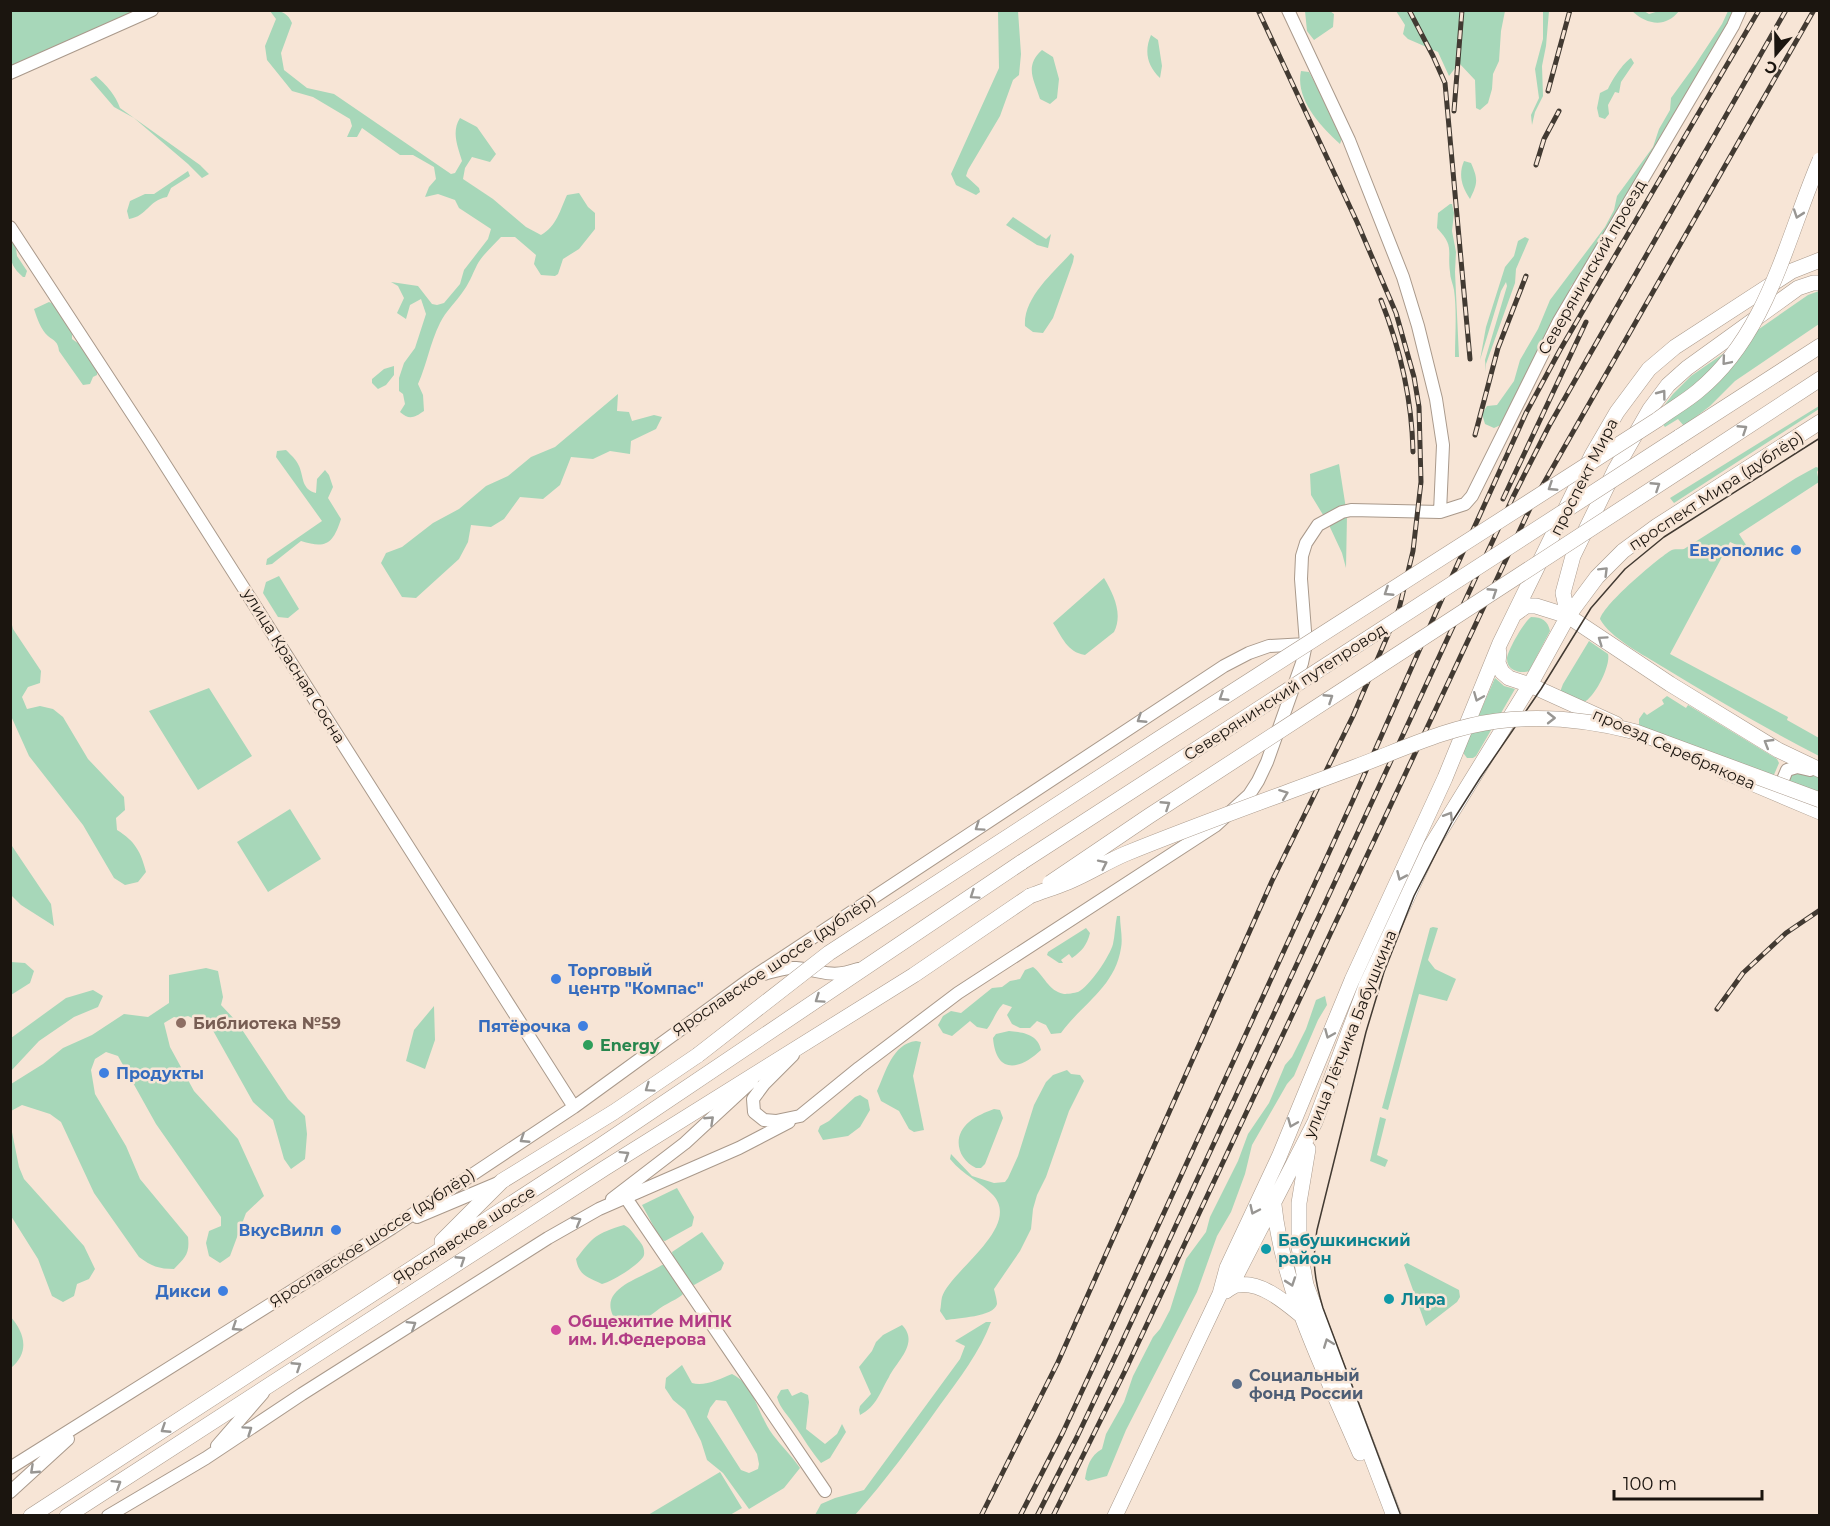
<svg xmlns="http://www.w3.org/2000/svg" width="1830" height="1526" font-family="Montserrat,sans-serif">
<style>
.green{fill:#a7d7b9;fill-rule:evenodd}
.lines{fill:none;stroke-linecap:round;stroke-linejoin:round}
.minor-casing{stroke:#a9998b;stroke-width:14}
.major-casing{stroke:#a9998b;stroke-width:16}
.minor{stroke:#fff;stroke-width:12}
.major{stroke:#fff;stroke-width:15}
.tram{stroke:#423a32;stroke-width:1.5}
.rail-casing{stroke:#423a32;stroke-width:5}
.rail{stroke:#f7e5d6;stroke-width:3;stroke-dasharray:9;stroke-linecap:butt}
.major-bridge-casing{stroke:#a9998b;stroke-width:16;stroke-linecap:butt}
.major-bridge{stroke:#fff;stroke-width:15}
.oneway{stroke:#989693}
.shop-dot{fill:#3f7fe0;stroke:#f7e5d6;stroke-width:2}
.education-dot{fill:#8d6e63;stroke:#f7e5d6;stroke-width:2}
.leisure-dot{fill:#2e9e5b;stroke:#f7e5d6;stroke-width:2}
.culture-dot{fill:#0f9aa8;stroke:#f7e5d6;stroke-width:2}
.hotel-dot{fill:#d1479c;stroke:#f7e5d6;stroke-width:2}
.service-dot{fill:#5c6f8a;stroke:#f7e5d6;stroke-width:2}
.labels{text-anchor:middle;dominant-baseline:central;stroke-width:5;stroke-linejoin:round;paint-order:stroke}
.street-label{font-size:16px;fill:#1b150f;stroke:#f7e5d6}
.shop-label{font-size:16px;font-weight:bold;fill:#366cbe;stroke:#f7e5d6;text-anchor:end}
.education-label{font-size:16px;font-weight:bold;fill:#785e54;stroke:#f7e5d6;text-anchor:start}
.leisure-label{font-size:16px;font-weight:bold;fill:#27864d;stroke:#f7e5d6;text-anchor:start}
.culture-label{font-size:16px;font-weight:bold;fill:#0d838f;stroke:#f7e5d6;text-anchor:start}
.hotel-label{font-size:16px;font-weight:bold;fill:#b23c85;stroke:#f7e5d6;text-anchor:start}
.service-label{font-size:16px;font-weight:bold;fill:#4e5e75;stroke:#f7e5d6;text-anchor:start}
</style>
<rect width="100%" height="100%" fill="#f7e5d6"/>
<path class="green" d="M11 11H134L11 66Z
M270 11C280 10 288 13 292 23L281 53 284 70 307 88 334 94 451 174 455 173 462 161C458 147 451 132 460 118L477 127 496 154 490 162 472 157 465 168 463 179 493 199 526 227 541 235C557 226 560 210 567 195L579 193 588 207 595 213V229L579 249 563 259 558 274 555 276 541 275 534 264 536 255 515 237H501C494 245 482 255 477 265 472 275 469 284 462 293 454 304 446 311 440 323 430 343 427 364 418 384L423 395 424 411C414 418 409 420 400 412L405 404 403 394 399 391V378L404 363 415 348 426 314 421 299 410 305 406 319 397 313 404 298 398 286 391 282 418 286 432 304 437 305 444 303 460 284 464 270 488 239 491 229 459 208 455 200 438 194 425 197 429 187 436 179 434 167 413 155H400L362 128 357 137H347L352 126 350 119 313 97 292 91 267 60 265 46 276 19Z
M998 11H1018L1021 54 1019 75 1013 80 1000 116 968 170 966 176 979 188 980 192 976 195 956 185 951 174 999 68Z
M1305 11H1330L1334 14 1333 27 1314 40 1307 31Z
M1396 11H1505L1501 31 1499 61 1493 74 1492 89 1488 103 1480 110 1476 108 1475 80 1459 63 1449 76 1438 52 1408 39 1403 34 1405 25Z
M1543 11H1549L1546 46 1542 66 1543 96 1535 112 1532 125 1531 115 1539 98 1535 69 1543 39Z
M1632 11H1644L1649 14 1659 11H1679C1666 28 1647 25 1632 11Z
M1728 11H1741L1585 270 1571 286 1557 320 1503 424 1494 428 1485 424 1482 414 1487 406 1497 405 1514 381 1520 360 1538 329 1550 300 1605 227 1614 210 1617 196 1653 147 1659 129 1670 110 1671 98 1695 65 1722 24Z
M1151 35 1158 40 1162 66 1160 78C1147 66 1144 51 1151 35Z
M1042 50 1053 57 1059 79 1057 98 1050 104 1040 99C1034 80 1024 66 1042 50Z
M1631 58 1634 63 1621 82 1619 93 1615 92 1608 105 1609 114 1605 119 1599 117 1597 108 1600 93 1608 89C1612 80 1623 63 1631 58Z
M1301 71 1309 72C1321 93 1330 116 1342 138L1340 144C1320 126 1295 99 1301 71Z
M96 76C106 84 116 96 120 108L200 165 209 174 202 178 188 164 134 118 114 107 90 79Z
M1464 161 1471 163C1478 179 1478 183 1470 199 1462 187 1458 175 1464 161Z
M188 171 190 176 171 188 167 197C147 201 148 216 129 219L127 211 130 201 145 194H154Z
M1450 204H1452L1454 213 1452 231 1456 252 1455 272 1459 357H1455C1455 335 1457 312 1454 290 1453 284 1450 278 1450 272 1447 250 1455 247 1437 228L1438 213Z
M1013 217 1046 239 1051 234 1048 248 1037 245 1006 225Z
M1525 237 1529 239 1516 269 1515 283 1486 364V372L1485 360 1507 286 1506 282 1501 291 1480 360 1486 327 1505 267 1514 256 1518 241Z
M10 239 15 241 17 256 27 271 25 277H23C8 264 11 257 10 239Z
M1071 253 1074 256 1073 262 1053 318 1043 333 1033 332 1025 326C1023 298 1053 273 1071 253Z
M1819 291V324L1735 381 1710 406 1684 426 1678 419 1665 427 1656 416 1673 394 1691 376 1808 295Z
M49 302 56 305 72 329V339L82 346 97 368V375L93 377 90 384 83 385 59 351C58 341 54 341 48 336 41 330 37 318 34 309Z
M394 366V375L386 385 378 389 372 383V379L384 369Z
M618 394 617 411 629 412 632 421 654 415 662 417 656 429 631 441 630 454 610 451 593 459 571 457 560 485 543 499 520 497 504 519 491 527 471 525 468 542 459 559 416 598 402 597 381 563 386 553 402 547 433 523 459 509 486 486 508 476 531 457 555 447Z
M1819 406V409L1674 503 1670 498Z
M286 450C291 455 296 459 299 466 304 477 301 489 316 493L317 479 325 470 329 475 333 487 328 498 341 519C333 544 326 549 301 541L272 564 266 565 267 559 322 521 276 457 277 451Z
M1339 464 1347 515 1346 568 1342 553 1328 523 1311 495 1310 474Z
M1816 467 1819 468 1817 472 1819 482 1739 534 1750 551 1730 542 1670 654 1788 717 1787 720 1819 738V756C1766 729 1714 698 1663 667 1644 655 1610 638 1600 619 1605 603 1655 561 1670 551 1675 548 1679 550 1684 549L1796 478Z
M279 576 299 609 288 618 278 617 263 593 266 582Z
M1104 578C1114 595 1123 614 1114 632L1085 655C1067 652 1062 637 1053 623Z
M1531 617C1542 617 1548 621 1550 631L1529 671C1521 674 1507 671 1507 659 1507 651 1524 622 1531 617Z
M11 621 13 629 41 671 40 683 28 687 22 697 27 709 40 706 53 709 63 717 88 759 124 797 125 810 116 818 117 830C135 841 141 852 146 872L138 882 125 885 114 878 83 825 29 756 11 716Z
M1589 641 1608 654C1611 665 1595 697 1584 702L1560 692 1563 684Z
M1495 678 1504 686 1515 689 1476 756 1473 758H1467L1464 754V749Z
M209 688 252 756 198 790 149 711Z
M1667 696 1686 708 1688 705 1777 759 1779 763 1773 777 1639 727V719L1644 712 1647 715 1664 704 1662 700Z
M1804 771 1819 778V805L1788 790 1789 774Z
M290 809 321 859 268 892 237 842Z
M10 843 51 904 54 926 21 905 11 895Z
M1117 916H1120C1120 926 1123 938 1121 948 1115 987 1082 1004 1061 1033L1051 1034 1046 1025 1037 1021 1030 1028H1020L1012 1024 1007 1015 1012 1007 1003 1004C995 1012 994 1020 987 1029L977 1027 970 1021 952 1036 943 1033 938 1025 943 1016 951 1011 961 1013 992 988 1002 987 1010 981 1020 979 1025 970 1033 967C1044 975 1048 991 1064 994 1067 994 1075 993 1078 992 1089 987 1110 956 1113 944 1115 935 1115 925 1117 916Z
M1433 927 1438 928 1428 960 1435 969 1456 979 1447 1001 1419 994 1388 1110 1382 1108 1430 928Z
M1086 928 1090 933C1087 945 1082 951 1072 958L1069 954 1061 960 1063 963H1059L1047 955 1048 952Z
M11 962 25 963 34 971 30 983 11 995Z
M206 968 218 971 223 997 221 1005 237 1022 288 1099 305 1116 307 1134 305 1159 291 1169 284 1159 273 1120 253 1102 211 1027 188 1016 179 1018 174 1017 164 1023 170 1047 194 1091 238 1139 264 1196 246 1213 230 1256 220 1263 209 1256 206 1243 209 1231 221 1226V1217L156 1124 118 1056 106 1052 95 1059 91 1070 95 1094 126 1146 140 1179 188 1237C190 1254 185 1258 174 1269 159 1269 151 1266 139 1257L94 1193 61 1122 50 1114 22 1105 11 1111V1084L43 1064 63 1048 92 1035 124 1014 148 1017 169 1003V975Z
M93 990 103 996 98 1007 74 1017 39 1041 11 1071V1038L66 998Z
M1325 996 1327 1005 1318 1020 1294 1076 1287 1084 1252 1145 1245 1174 1231 1212 1217 1236 1197 1292 1126 1430 1107 1476 1088 1481 1085 1479C1087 1466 1090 1456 1102 1449L1106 1434 1124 1402 1133 1376 1153 1337 1160 1329 1170 1310 1186 1259 1206 1232 1210 1217 1238 1161 1248 1134 1269 1103 1285 1065 1292 1057 1306 1029 1316 1000Z
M434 1006 435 1040 425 1069 406 1061 414 1030Z
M1009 1031C1022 1032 1038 1034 1041 1050 1020 1070 996 1075 993 1038L996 1034Z
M916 1041 921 1042 913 1076 924 1130 914 1132 909 1129 899 1111 881 1101 877 1091C886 1072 892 1044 916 1041Z
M1067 1070 1071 1074 1080 1075 1084 1081 1069 1111 1046 1177 1037 1195 1033 1209 1031 1229 1020 1251 994 1289C995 1293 997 1300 997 1304 994 1317 957 1318 946 1320L940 1311C941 1307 941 1301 942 1297 951 1270 1022 1227 993 1195 981 1182 964 1176 950 1159L951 1154 972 1176 994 1183 1005 1182 1008 1178 1018 1156 1034 1105 1046 1082 1053 1075Z
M860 1095 868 1100 870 1110 860 1127 848 1136 823 1140 818 1131 820 1126 829 1121 855 1097Z
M994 1109 1000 1110 1003 1118 985 1164 981 1168H976C957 1159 952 1136 969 1122 976 1116 986 1112 994 1109Z
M1380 1117 1386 1119 1377 1155 1388 1160 1385 1167 1370 1161Z
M10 1122 19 1167 24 1179 84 1246 95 1269 89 1279 77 1284 74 1296 63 1302 52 1296 38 1259 11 1216Z
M677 1188 694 1217 692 1226 665 1241 661 1240 642 1205Z
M624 1225C630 1228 633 1233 637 1238 641 1243 645 1247 644 1255 642 1263 612 1282 602 1284 588 1277 579 1276 576 1259 594 1236 595 1234 624 1225Z
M702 1232 724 1263 721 1270 694 1285 691 1284 673 1257 672 1252Z
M1407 1263 1459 1290 1460 1297 1457 1302 1426 1326 1404 1265Z
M662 1265H667L681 1284 683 1294C678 1299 673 1300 667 1304 654 1310 638 1330 622 1329 588 1290 637 1281 662 1265Z
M10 1316C25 1333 30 1352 11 1368Z
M986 1322H991C980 1352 959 1379 940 1405 913 1443 886 1480 855 1515H815L821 1504 835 1498 864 1490 960 1359 965 1346 955 1341Z
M902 1325C920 1343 896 1362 889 1377 880 1392 877 1406 860 1415L859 1410 860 1406 871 1394 859 1367 872 1351 876 1342 883 1335Z
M682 1365 692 1383C704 1387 720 1379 732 1374 755 1385 758 1416 773 1435 782 1447 792 1456 800 1468L784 1488 749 1509 723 1473 707 1460 701 1441 685 1410 673 1400 665 1388 666 1378ZM716 1400 726 1401 757 1454 759 1464 758 1469 749 1473 741 1470 707 1417 710 1408Z
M788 1389 792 1396 801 1392 808 1395 809 1402 806 1429 825 1444 837 1434 842 1424 846 1432 830 1458 821 1463C811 1451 804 1439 795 1426 789 1416 780 1409 777 1397L781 1390Z
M720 1472 742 1508 730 1515H648Z"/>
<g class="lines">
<g class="minor-casing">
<path id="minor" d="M1288 10 1349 140 1403 277 1418 326 1436 399 1443 445 1440 512
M10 73 152 10
M10 227 150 441 574 1107
M1785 793 1782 782 1787 770 1797 767 1810 770
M764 974C774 971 785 967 796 968 823 970 829 979 858 969
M793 1055 764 1084 753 1099 754 1112 764 1120 776 1121 800 1116 859 1068 958 993 1215 826 1249 795 1258 781 1267 762 1302 663 1306 644 1301 579 1302 556 1306 543 1318 525 1342 512 1351 510 1440 512 1465 504 1472 496 1559 321 1733 26 1740 10
M626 1198 825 1491
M612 1199 685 1143 752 1081
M417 1217 498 1183
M217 1446 263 1393
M10 1468 392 1228 574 1107 750 979 1224 666 1249 653 1269 646 1306 644
M10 1492 68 1439
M108 1516 206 1458 302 1394 548 1238 599 1209 739 1148 789 1122"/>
</g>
<g class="major-casing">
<path id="major" d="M1679 437 1820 346
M1695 461 1820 379
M1515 614 1526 606H1536L1568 616 1670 684 1778 750 1820 770
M1568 616 1563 593 1573 556 1615 470 1650 409 1668 385 1687 368 1798 288 1813 283H1820
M1499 652 1498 663 1502 672 1509 678 1530 685 1616 724
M1723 771 1820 812
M1308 1149 1299 1203V1247L1306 1285 1394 1516
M1274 1205C1283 1290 1326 1374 1360 1453
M442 1241 502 1181 614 1112 698 1055
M1224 1289 1237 1274 1315 1122 1366 986 1431 846 1530 685 1568 616 1597 577 1623 551 1657 526 1820 422
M1226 1291C1229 1289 1234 1285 1238 1285 1261 1281 1286 1303 1302 1316
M31 1516 597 1148 1022 862
M67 1516 605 1168 914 975 1030 896
M1115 1516 1220 1294 1227 1268 1279 1157 1352 980 1445 778 1500 643 1592 455 1617 412 1649 369 1675 347 1792 271 1820 260"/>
</g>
<use href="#minor" class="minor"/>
<use href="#major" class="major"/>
<path class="tram" d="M1401 1516 1323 1308C1314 1278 1312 1261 1317 1230L1366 1032 1384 972 1414 896 1452 822 1480 778 1541 689 1591 608 1625 569 1664 537 1820 438"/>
<g class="rail-casing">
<path id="rail" d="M1409 10 1433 56 1445 83 1470 359
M1548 91 1570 10
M1454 111 1462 10
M1536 165 1544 139 1559 111
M1381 300C1400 348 1412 401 1413 452
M1475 435 1498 348 1526 276
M1503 499 1586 322
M1717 1009 1743 973 1786 933 1820 910
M981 1516 1058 1362 1272 881 1353 716 1399 609 1413 551 1421 482 1419 407 1414 377 1396 313 1357 222 1258 10
M1020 1516 1063 1432 1108 1335 1353 800 1449 583 1526 413 1560 350 1759 10
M1037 1516 1077 1437 1122 1342 1513 497 1549 426 1786 10
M1053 1516 1125 1371 1533 502 1814 10"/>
</g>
<use href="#rail" class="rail"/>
<g class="major-bridge-casing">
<path id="major-bridge" d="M1022 862 1679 437
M1050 883 1149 816 1695 461
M1030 896C1043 891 1056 887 1068 882 1088 874 1106 862 1125 854 1201 823 1278 796 1355 767 1401 750 1448 727 1497 721 1544 715 1590 720 1636 732L1820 800
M698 1055 829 953 1160 738 1657 420C1670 410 1685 402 1698 391 1768 334 1786 239 1820 160"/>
</g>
<use href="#major-bridge" class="major-bridge"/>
</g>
<defs><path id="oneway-chevron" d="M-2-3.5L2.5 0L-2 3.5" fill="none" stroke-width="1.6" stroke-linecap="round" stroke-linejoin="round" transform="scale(1.5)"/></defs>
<g class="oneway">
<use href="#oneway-chevron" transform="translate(1798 214) rotate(109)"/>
<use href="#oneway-chevron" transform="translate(1726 361) rotate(130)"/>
<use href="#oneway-chevron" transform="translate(1662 394) rotate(-53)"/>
<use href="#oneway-chevron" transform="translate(1743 429) rotate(-33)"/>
<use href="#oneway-chevron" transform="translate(1656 486) rotate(-33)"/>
<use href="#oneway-chevron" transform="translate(1552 487) rotate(147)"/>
<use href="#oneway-chevron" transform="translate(1604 571) rotate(-45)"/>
<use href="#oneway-chevron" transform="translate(1388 592) rotate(147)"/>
<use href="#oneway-chevron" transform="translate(1493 592) rotate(-33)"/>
<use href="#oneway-chevron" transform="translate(1602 640) rotate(-145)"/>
<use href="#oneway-chevron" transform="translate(1223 697) rotate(147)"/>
<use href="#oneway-chevron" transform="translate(1478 697) rotate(112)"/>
<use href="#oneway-chevron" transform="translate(1329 698) rotate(-33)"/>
<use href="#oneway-chevron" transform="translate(1551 718)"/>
<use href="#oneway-chevron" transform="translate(1141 719) rotate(147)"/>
<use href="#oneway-chevron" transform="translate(1768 743) rotate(-149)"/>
<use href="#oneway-chevron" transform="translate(1284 794) rotate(-21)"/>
<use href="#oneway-chevron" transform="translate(1166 805) rotate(-33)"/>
<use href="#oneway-chevron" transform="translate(1449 816) rotate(-59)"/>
<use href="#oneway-chevron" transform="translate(979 827) rotate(146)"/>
<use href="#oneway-chevron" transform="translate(1103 864) rotate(-26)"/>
<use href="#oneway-chevron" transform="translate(1401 876) rotate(114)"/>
<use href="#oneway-chevron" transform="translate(974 895) rotate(146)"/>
<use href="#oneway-chevron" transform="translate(819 999) rotate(146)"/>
<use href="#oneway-chevron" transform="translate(1329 1034) rotate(113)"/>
<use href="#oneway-chevron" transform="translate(649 1088) rotate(145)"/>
<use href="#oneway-chevron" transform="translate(710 1120) rotate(-43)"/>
<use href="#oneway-chevron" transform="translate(1292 1123) rotate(112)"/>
<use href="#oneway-chevron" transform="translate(524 1139) rotate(147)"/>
<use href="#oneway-chevron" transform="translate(625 1155) rotate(-32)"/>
<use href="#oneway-chevron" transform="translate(1254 1210) rotate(115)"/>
<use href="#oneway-chevron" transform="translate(577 1221) rotate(-30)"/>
<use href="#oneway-chevron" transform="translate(461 1260) rotate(-33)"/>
<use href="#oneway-chevron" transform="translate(1291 1282) rotate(71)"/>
<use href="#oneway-chevron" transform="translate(412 1325) rotate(-32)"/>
<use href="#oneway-chevron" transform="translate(236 1327) rotate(147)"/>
<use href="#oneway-chevron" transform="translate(1328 1343) rotate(-111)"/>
<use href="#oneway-chevron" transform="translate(297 1366) rotate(-33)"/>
<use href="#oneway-chevron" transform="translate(165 1429) rotate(147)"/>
<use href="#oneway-chevron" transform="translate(248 1430) rotate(-34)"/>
<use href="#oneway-chevron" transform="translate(34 1470) rotate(137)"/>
<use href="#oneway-chevron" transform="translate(117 1484) rotate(-32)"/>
</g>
<g class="shop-dot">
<circle cx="1796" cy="550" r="6"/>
<circle cx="556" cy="979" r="6"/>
<circle cx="583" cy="1026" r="6"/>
<circle cx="104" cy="1073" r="6"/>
<circle cx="336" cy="1230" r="6"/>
<circle cx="223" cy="1291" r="6"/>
</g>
<circle class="education-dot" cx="181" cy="1023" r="6"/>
<circle class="leisure-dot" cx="588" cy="1045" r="6"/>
<g class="culture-dot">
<circle cx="1266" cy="1249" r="6"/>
<circle cx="1389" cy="1299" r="6"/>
</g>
<circle class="hotel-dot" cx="556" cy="1330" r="6"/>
<circle class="service-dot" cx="1237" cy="1384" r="6"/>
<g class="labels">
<g class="street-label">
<text transform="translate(1592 267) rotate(-60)">Северянинский проезд</text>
<text transform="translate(1584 477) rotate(-63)">проспект Мира</text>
<text transform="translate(1716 491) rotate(-33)">проспект Мира (дублёр)</text>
<text transform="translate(294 666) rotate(58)">улица Красная Сосна</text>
<text transform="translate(1285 692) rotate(-33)">Северянинский путепровод</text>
<text transform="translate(1674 749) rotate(24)">проезд Серебрякова</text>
<text transform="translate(774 965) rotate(-34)">Ярославское шоссе (дублёр)</text>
<text transform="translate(1350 1034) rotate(-68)">улица Лётчика Бабушкина</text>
<text transform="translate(464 1235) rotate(-33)">Ярославское шоссе</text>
<text transform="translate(372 1238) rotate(-33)">Ярославское шоссе (дублёр)</text>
</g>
<g class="shop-label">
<text x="1784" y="550">Европолис</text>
<text x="568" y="970" text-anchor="start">Торговый<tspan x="568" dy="18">центр "Компас"</tspan></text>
<text x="571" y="1026">Пятёрочка</text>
<text x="116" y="1073" text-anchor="start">Продукты</text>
<text x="324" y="1230">ВкусВилл</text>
<text x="211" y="1291">Дикси</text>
</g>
<g class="education-label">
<text x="193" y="1023">Библиотека №59</text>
</g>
<g class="leisure-label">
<text x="600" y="1045">Energy</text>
</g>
<g class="culture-label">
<text x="1278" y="1240">Бабушкинский<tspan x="1278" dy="18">район</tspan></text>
<text x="1401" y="1299">Лира</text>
</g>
<g class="hotel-label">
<text x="568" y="1321">Общежитие МИПК<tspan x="568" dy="18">им. И.Федерова</tspan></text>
</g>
<g class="service-label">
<text x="1249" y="1375">Социальный<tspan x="1249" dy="18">фонд России</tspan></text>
</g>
</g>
<rect width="1830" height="1526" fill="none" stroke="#1b150f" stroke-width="24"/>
<g transform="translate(1776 54) rotate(200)" stroke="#f7e5d6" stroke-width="4.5" paint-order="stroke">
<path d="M0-4.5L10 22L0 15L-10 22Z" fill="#1b150f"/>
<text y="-9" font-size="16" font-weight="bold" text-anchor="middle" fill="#1b150f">С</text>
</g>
<path d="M1614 1490v9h148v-9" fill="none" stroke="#1b150f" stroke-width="3"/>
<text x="1623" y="1490" font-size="18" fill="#1b150f" stroke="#f7e5d6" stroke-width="4.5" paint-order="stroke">100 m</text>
</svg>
